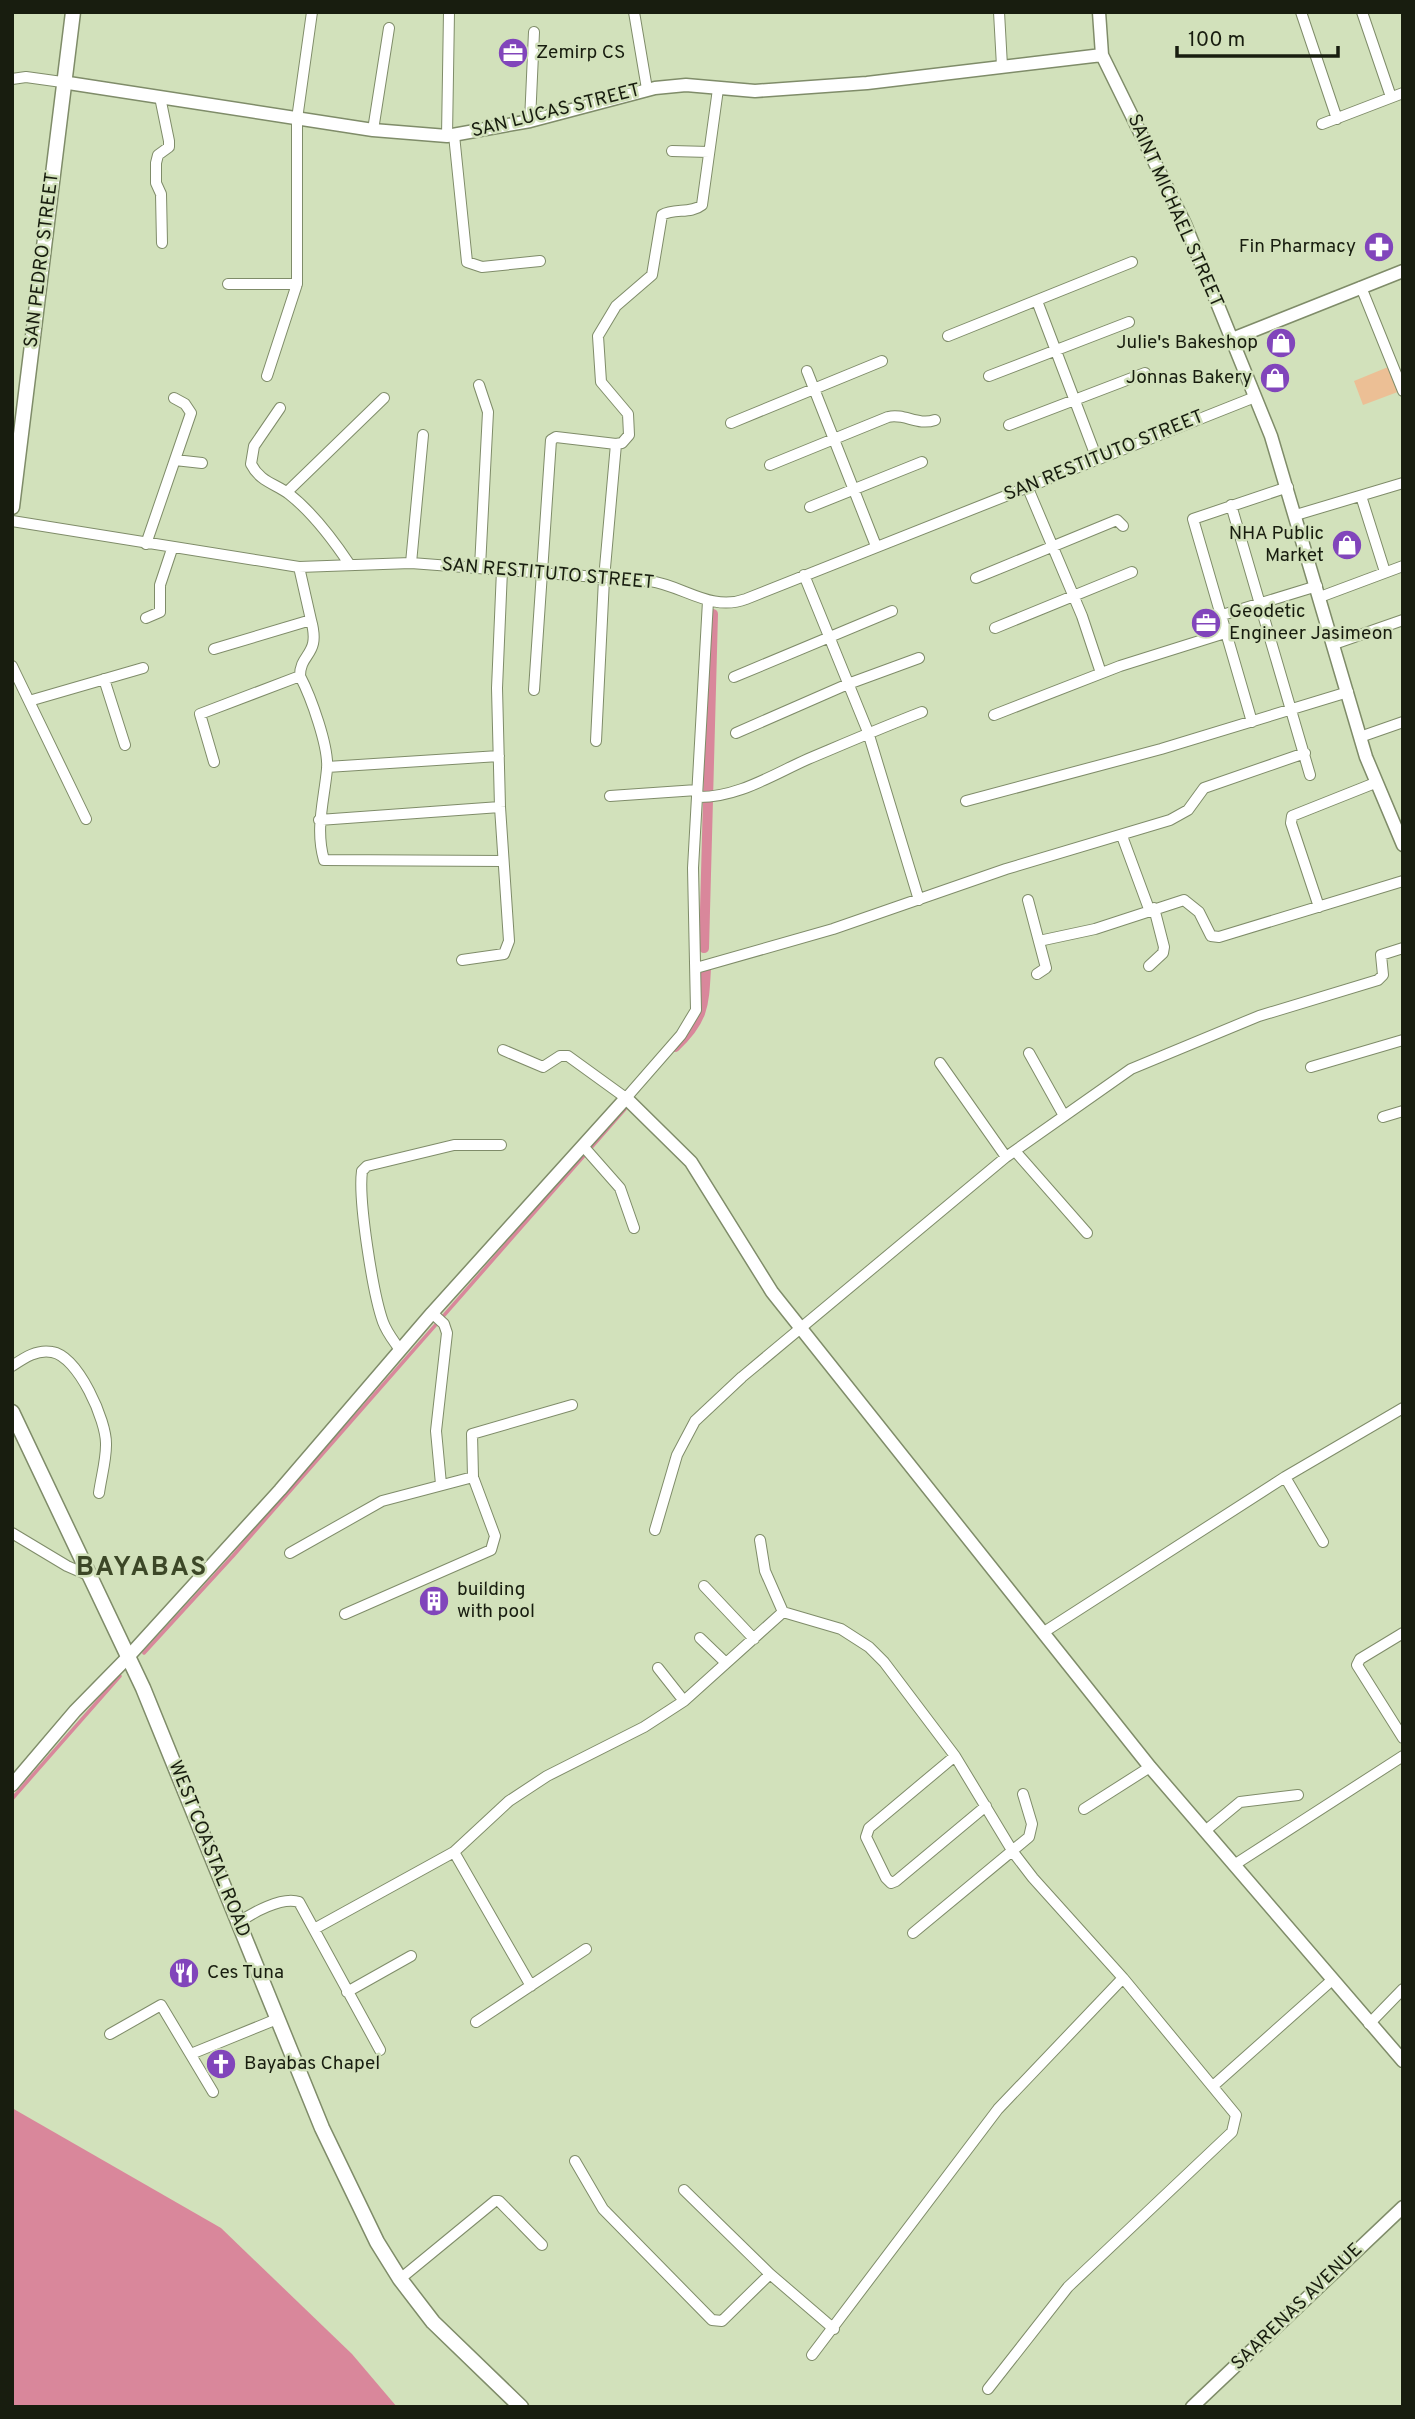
<svg xmlns="http://www.w3.org/2000/svg" width="1415" height="2419" font-family="Overpass,sans-serif">
<style>
.green{fill:#ecbf95}
.water{fill:#d9879b}
.lines{fill:none;stroke-linecap:round;stroke-linejoin:round}
.stream{stroke:#d9879b;stroke-width:3.5}
.canal{stroke:#d9879b;stroke-width:10}
.street-casing{stroke:#7f8c69;stroke-width:12}
.secondary-casing{stroke:#7f8c69;stroke-width:15}
.primary-casing{stroke:#7f8c69;stroke-width:17}
.street{stroke:#fff;stroke-width:10}
.secondary{stroke:#fff;stroke-width:12}
.primary{stroke:#fff;stroke-width:14}
.labels{text-anchor:middle;dominant-baseline:central;stroke-width:5;stroke-linejoin:round;paint-order:stroke}
.poi-label{font-size:19px;fill:#181d0f;stroke:#d2e1bb;text-anchor:start}
.street-label{font-size:19px;fill:#181d0f;stroke:#d2e1bb}
.district-label{font-size:26px;font-weight:bold;letter-spacing:2px;fill:#3c4727;stroke:#d2e1bb}
</style>
<rect width="100%" height="100%" fill="#d2e1bb"/>
<path class="green" d="M1393 365 1403 390 1363 405 1354 381Z"/>
<path class="water" d="M12 2108 221 2228 352 2354 397 2407H12Z"/>
<g class="lines">
<path class="stream" d="M144 1653 233 1556 625 1109
M12 1799 120 1676"/>
<path class="canal" d="M704 948 713 614
M675 1047C704 1020 704 1005 706 968"/>
<g class="street-casing">
<path id="street" d="M634 12 647 89
M999 12 1002 66
M1301 12 1337 119
M1362 12 1391 97
M12 79 26 77 62 82
M160 97 169 141V147L158 155 156 163V183L161 194 162 243
M530 121 534 32
M1322 124 1403 93
M373 130 389 28
M454 135 467 262 482 267 540 261
M447 136 449 12
M672 151 709 152
M228 284H297
M1361 287 1403 391
M1037 301 1097 459
M948 336 1132 262
M807 371 876 546
M267 376 297 284V119L312 12
M989 376 1129 322
M479 385 488 412 480 567
M280 408 254 446 251 464C260 482 276 484 289 494 312 512 334 541 350 565
M731 423 882 361
M1009 425 1145 373
M175 460 202 463
M770 465 888 417C905 413 917 426 935 420
M1027 486 1082 616 1101 673
M287 492 384 398
M1361 496 1385 572
M1231 505 1310 775
M810 507 922 462
M1296 515 1403 483
M12 521 299 567 411 563 650 581C684 586 711 612 746 599L1255 397
M146 544 191 413 185 404 174 398
M411 563 423 435
M804 575 868 732 919 900
M976 578 1117 520 1123 526
M1320 597 1403 566
M1219 616 1317 586
M146 618 160 612V585L172 549
M995 628 1132 572
M1334 644 1403 620
M214 649 311 620 299 567
M12 666 86 819
M300 676C311 697 329 747 327 769 324 801 315 829 324 860L503 861
M734 677 892 611
M104 679 125 745
M534 690 551 440 556 437 616 444 622 443 629 435 628 414 601 382 598 336 616 306 652 275 662 215C674 208 691 214 702 205L718 89
M29 701 143 668
M994 715 1120 666 1225 633
M1252 722 1193 519 1288 487
M736 733 848 684 919 658
M1360 737 1403 722
M596 741 604 579 616 444
M214 762 200 714 300 676C300 652 321 656 311 620
M327 767 499 756
M610 796 697 790
M697 797C737 798 772 775 808 759 846 743 883 727 922 712
M966 801 1161 749 1348 692
M319 820 500 807
M1122 836 1149 909
M1028 900 1046 968 1037 974
M1319 907 1291 823 1292 816 1375 783
M1039 941 1095 929 1184 900 1199 912 1211 936 1219 937 1403 881
M462 960 504 954 509 941 500 807 497 688 502 570
M1149 966 1163 953 1164 947 1154 908
M696 968 833 929 1006 869 1170 820 1188 810 1204 788 1305 753
M503 1050 543 1067 560 1056H568L626 1098 681 1035 696 1010 693 868 708 601
M1029 1053 1063 1114
M940 1063 1006 1157
M1311 1067 1403 1040
M1383 1117 1403 1111
M583 1146 620 1188 634 1228
M1015 1151 1087 1233
M432 1313 444 1324 447 1333 436 1431 441 1484
M400 1350C394 1341 387 1333 383 1322 373 1294 358 1200 362 1171L367 1166 454 1145H501
M12 1366C24 1358 37 1349 52 1352 78 1356 107 1421 106 1445 106 1461 101 1478 99 1493
M473 1477 472 1434 572 1405
M1285 1477 1323 1542
M655 1530 677 1455 695 1421 742 1377 1006 1157 1131 1069 1259 1016 1378 980 1383 975 1381 955 1403 948
M12 1533 67 1566 90 1576
M760 1540 765 1571 783 1612
M290 1553 382 1501 473 1477 495 1536 491 1550 345 1614
M704 1586 754 1639
M1044 1632 1285 1477 1403 1408
M1403 1633 1360 1659 1357 1665 1403 1738
M700 1638 726 1663
M658 1668 684 1701
M955 1756 869 1828 866 1837 886 1878 891 1883 896 1881 986 1806
M1084 1809 1150 1767
M1205 1831 1240 1802 1298 1795
M454 1852 531 1986
M1234 1865 1403 1756
M238 1923C252 1913 282 1896 299 1902L380 2050
M316 1928 454 1852 509 1801 547 1776 644 1727 684 1701 783 1612 841 1629 869 1647 884 1662 955 1756 1013 1852 1033 1878 1123 1978 1236 2115 1232 2132 1068 2287 988 2389
M913 1933 1029 1837 1032 1824 1023 1794
M347 1992 411 1956
M476 2022 586 1949
M1369 2024 1403 1989
M110 2034 161 2005 213 2092
M191 2054 277 2019
M1213 2086 1331 1981
M575 2161 603 2209 712 2320 722 2321 770 2274
M684 2190 770 2274 834 2329
M400 2279 495 2201H499L542 2245
M812 2355 998 2109 1123 1978"/>
</g>
<g class="secondary-casing">
<path id="secondary" d="M1099 12 1102 55 1185 224 1271 436 1366 757 1403 845
M62 82 373 130 447 136 530 121 655 88 686 85 755 91 867 83 1102 55
M1232 339 1403 271
M12 1785 75 1711 128 1657 280 1490 432 1313 626 1098 691 1162 772 1292 1150 1767 1403 2061
M1192 2407 1403 2207"/>
</g>
<g class="primary-casing">
<path id="primary" d="M12 507 73 12
M12 1412 143 1688 322 2128 377 2242 400 2279 433 2322 521 2407"/>
</g>
<use href="#street" class="street"/>
<use href="#secondary" class="secondary"/>
<use href="#primary" class="primary"/>
</g>
<defs>
<g id="office-disc" transform="scale(1.575)"><circle r="9.5" fill="#8145bb" stroke="#d2e1bb"/><path d="M-6-3h4V-5.5h4V-3h4V5H-6ZM-1-4.5V-3h2v-1.5ZM-6 0V1H6V0Z" fill="#fff"/></g>
<g id="pharmacy-disc" transform="scale(1.575)"><circle r="9.5" fill="#8145bb" stroke="#d2e1bb"/><path d="M-2-6h4v4h4v4h-4v4h-4v-4h-4v-4h4Z" fill="#fff"/></g>
<g id="shop-disc" transform="scale(1.575)"><circle r="9.5" fill="#8145bb" stroke="#d2e1bb"/><path d="M-5-2.5h2.3a2.7 3.5 0 0 1 5.4 0H5L5.5 6h-11ZM-1.5-2.5h3a1.5 2.3 0 0 0-3 0Z" fill="#fff"/></g>
<g id="building-disc" transform="scale(1.575)"><circle r="9.5" fill="#8145bb" stroke="#d2e1bb"/><path d="M-4-6H4V6H1V3H-1V6H-4ZM-2.5-4.3h1.7v1.8h-1.7ZM.8-4.3h1.7v1.8H.8ZM-2.5-1h1.7V.8h-1.7ZM.8-1h1.7V.8H.8Z" fill="#fff"/></g>
<g id="restaurant-disc" transform="scale(1.575)"><circle r="9.5" fill="#8145bb" stroke="#d2e1bb"/><path d="M-5-6h1v4h1v-4h1v4h1v-4h1v5L-1.5 .5V6h-2V.5L-5-1ZM5-6V6H3V1.5H1.5Q1.5-4 5-6Z" fill="#fff"/></g>
<g id="church-disc" transform="scale(1.575)"><circle r="9.5" fill="#8145bb" stroke="#d2e1bb"/><path d="M-1.2-6h2.4v3.5h3.3v2.4h-3.3V6h-2.4V-.1h-3.3v-2.4h3.3Z" fill="#fff"/></g>
</defs>
<g fill-rule="evenodd">
<use href="#office-disc" x="513" y="53"/>
<use href="#pharmacy-disc" x="1379" y="247"/>
<use href="#shop-disc" x="1281" y="343"/>
<use href="#shop-disc" x="1275" y="378"/>
<use href="#shop-disc" x="1347" y="545"/>
<use href="#office-disc" x="1206" y="623"/>
<use href="#building-disc" x="434" y="1601"/>
<use href="#restaurant-disc" x="184" y="1973"/>
<use href="#church-disc" x="221" y="2064"/>
</g>
<g class="labels">
<g class="poi-label">
<text x="536" y="53">Zemirp CS</text>
<text x="1356" y="247" text-anchor="end">Fin Pharmacy</text>
<text x="1258" y="343" text-anchor="end">Julie's Bakeshop</text>
<text x="1252" y="378" text-anchor="end">Jonnas Bakery</text>
<text x="1324" y="534" text-anchor="end">NHA Public<tspan x="1324" dy="22">Market</tspan></text>
<text x="1229" y="612">Geodetic<tspan x="1229" dy="22">Engineer Jasimeon</tspan></text>
<text x="457" y="1590">building<tspan x="457" dy="22">with pool</tspan></text>
<text x="207" y="1973">Ces Tuna</text>
<text x="244" y="2064">Bayabas Chapel</text>
</g>
<g class="street-label">
<text transform="translate(556 111) rotate(-14)">SAN LUCAS STREET</text>
<text transform="translate(1175 211) rotate(66)">SAINT MICHAEL STREET</text>
<text transform="translate(42 260) rotate(-83)">SAN PEDRO STREET</text>
<text transform="translate(1104 456) rotate(-22)">SAN RESTITUTO STREET</text>
<text transform="translate(548 574) rotate(5)">SAN RESTITUTO STREET</text>
<text transform="translate(209 1849) rotate(68)">WEST COASTAL ROAD</text>
<text transform="translate(1297 2307) rotate(-44)">SAARENAS AVENUE</text>
</g>
<g class="district-label">
<text x="142" y="1568">BAYABAS</text>
</g>
</g>
<rect width="1415" height="2419" fill="none" stroke="#181d0f" stroke-width="28"/>
<path d="M1177 46v10h161v-10" fill="none" stroke="#181d0f" stroke-width="3.5"/>
<text x="1188" y="46" font-size="21" fill="#181d0f" stroke="#d2e1bb" stroke-width="5" paint-order="stroke">100 m</text>
</svg>
